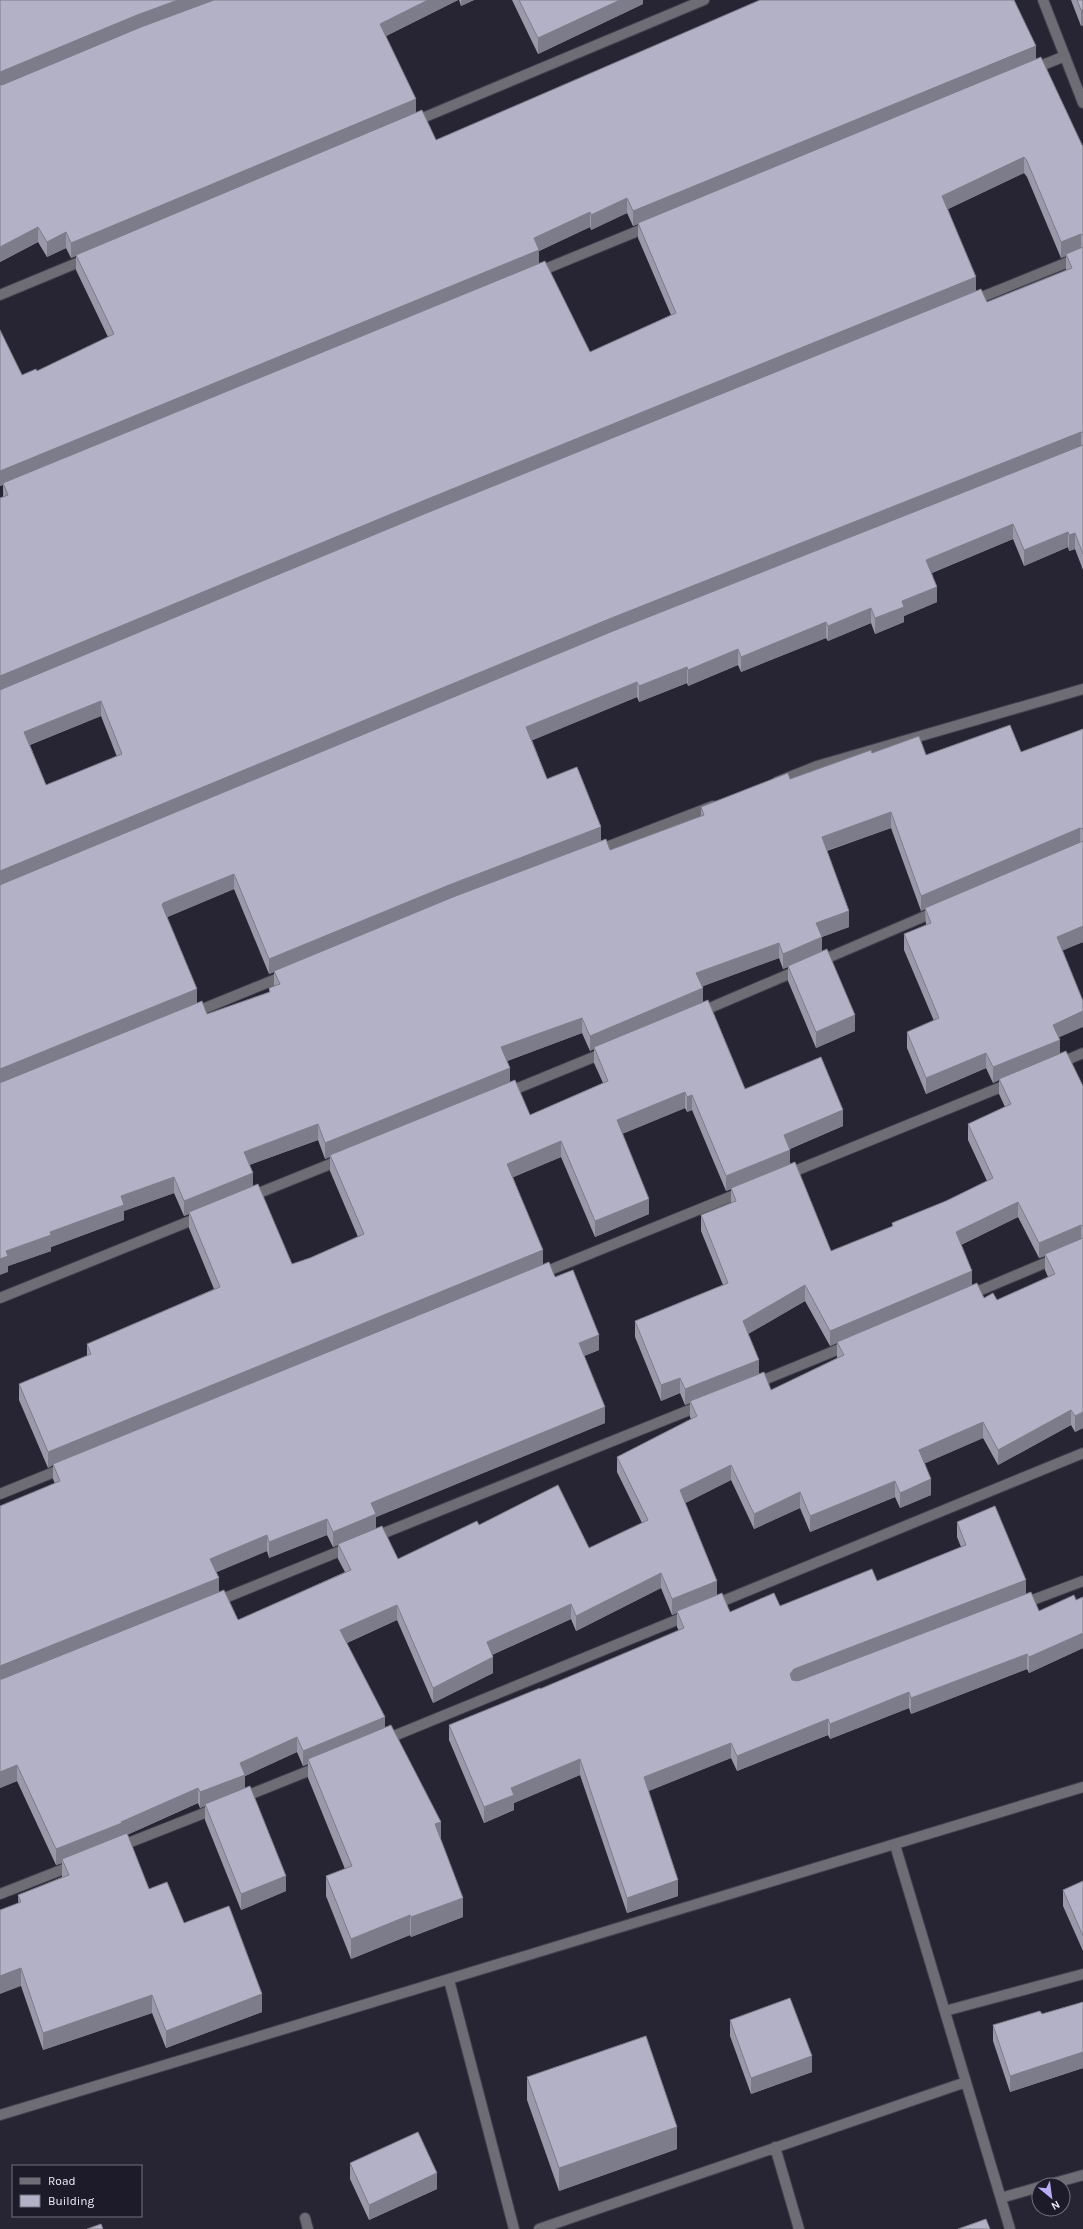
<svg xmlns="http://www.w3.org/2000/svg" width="1083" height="2229" font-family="Karla,sans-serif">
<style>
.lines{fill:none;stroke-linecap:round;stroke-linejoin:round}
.minor-casing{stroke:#434150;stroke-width:12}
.minor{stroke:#6e6d75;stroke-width:10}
.wall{fill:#9a98a9;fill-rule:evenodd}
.shaded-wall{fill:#7d7c8a}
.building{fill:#b3b1c5;stroke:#7d7c8a;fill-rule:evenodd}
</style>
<rect width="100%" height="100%" fill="#272534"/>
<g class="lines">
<g class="minor-casing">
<path id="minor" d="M1043 0 1083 103
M1033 69 1065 56
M413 122 704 0
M538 272 650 226
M0 295 89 258
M972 301 1083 256
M777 782 817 766 1083 689
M596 851 713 806
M818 962 937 911
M193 1013 286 975
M698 1013 801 969
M1057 1064 1083 1053
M506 1093 606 1052
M785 1175 1011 1083
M249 1197 343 1159
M540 1274 742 1192
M969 1295 1083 1247
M0 1298 200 1217
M754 1384 849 1345
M0 1494 64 1468
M374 1537 702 1405
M215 1602 350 1547
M1022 1604 1083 1581
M713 1605 1083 1453
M384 1740 689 1615
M241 1798 321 1766
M895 1845 1010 2229
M118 1847 217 1808
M0 1894 74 1865
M449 1980 514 2229
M945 2011 1083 1974
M0 2115 1083 1787
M775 2147 799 2229
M1047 2185 1083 2175
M1001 2198 1039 2187
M305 2218 308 2229
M539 2229 966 2082"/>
</g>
<use href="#minor" class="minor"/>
</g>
<path class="wall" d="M0 0H458L386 36 416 113 436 140 1036 59 1083 147V570L1075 549 1069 551 1068 547 1024 566 1013 539 932 573 937 602 904 616V622L875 634 871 623 828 641 826 638 741 672 738 665 688 686 687 683 639 702 637 697 532 740 547 779 601 841 610 850 701 817V807L872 753 926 755 1021 752 1083 729V942L1062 950 1059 1037 1060 1054 1083 1086V1428L1075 1432 1071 1425 998 1465 983 1438 925 1463 931 1495 900 1508 895 1497 810 1532 800 1508 754 1529 731 1480 685 1503 717 1595 730 1612 780 1606 877 1581 961 1547 957 1537V1522L1026 1594 1039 1611 1076 1600 1083 1597V1648L1029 1673 1027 1669 911 1714 909 1708 830 1739 828 1735 737 1771 731 1758 648 1791 678 1896 627 1913 580 1775 514 1803V1810L484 1823 449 1740V1725L540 1689 679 1631 677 1627V1613L672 1615 661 1588 576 1631 571 1619 492 1655 493 1673 433 1703 397 1620 347 1643 385 1727 441 1840 463 1917 411 1937 410 1935 351 1959 326 1896V1876L345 1869 308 1778V1764L303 1766 297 1752 245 1776V1788L286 1891 241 1910 205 1820V1806L200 1808 198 1803 127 1835 149 1889 184 1923 262 2012 166 2048 152 2013 43 2050 21 1986 18 1895 62 1877V1863L56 1865 17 1781 0 1788 55 1484 53 1479V1465L48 1468 19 1400V1384L87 1356V1344L214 1289 189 1228V1214L184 1216 174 1193 124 1211V1220L51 1247V1251L8 1266V1272L3 485 0 486 22 375 37 371 108 337 76 270V256L71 258 66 248 47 257 38 242 0 262ZM1024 173 1027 177 1061 258 1066 256V270L987 302 976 291 948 209ZM627 213 633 226 638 224V238L671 315 590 352 539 263V251L590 227 591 230ZM101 716 117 757 46 785 30 745ZM891 828 921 911 925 909 926 925 904 934V950L934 1021 907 1032V1048L926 1094 986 1068 993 1083 999 1080V1094L1005 1107 968 1124V1140L987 1181 946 1201 892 1223V1227L831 1251 790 1164V1149L843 1126 745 1089 703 1002 702 986 779 958 783 969 788 967V981L816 1048 855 1031 822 951V937L849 927 827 851ZM234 889 269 974 274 972V986L269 988V992L207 1014 197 1003 167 917ZM582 1033 590 1051 594 1049V1063L603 1083 530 1115 510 1082 507 1061ZM685 1108 687 1112 692 1110 726 1191 731 1189V1203L701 1215V1231L723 1285 635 1321V1337L661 1401 680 1393 685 1405 690 1403V1417L691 1419 617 1457V1472L642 1523 589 1548 479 1525 398 1559 376 1528V1517L605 1423 584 1356 599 1350 555 1277 543 1264 513 1177 561 1157 595 1237 649 1214 622 1134ZM318 1140 325 1159 330 1157V1171L358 1237 310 1258 292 1264 253 1186 249 1165ZM1018 1217 1039 1258 1045 1256V1270L1048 1277 997 1300 984 1298 972 1285 961 1245ZM805 1301 830 1346 837 1343V1358L771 1390 759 1374 748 1334ZM327 1535 333 1547 338 1545V1559L345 1572 238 1620 219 1592 216 1572 267 1551 269 1558Z
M459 0H474L461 6Z
M512 0H643V4L538 54Z
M1071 0H1083V25L1081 26Z
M1083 1881V1951L1063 1906V1890Z
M1083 2002V2068L1010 2092 993 2041V2025L1042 2014Z
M730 2020 812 2072 751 2094 730 2036Z
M527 2077 677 2149 559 2191 527 2100Z
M350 2163 437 2189 369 2220 350 2179Z"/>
<path class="shaded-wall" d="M178 0H220L0 87V72L137 15Z
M428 0H458L380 39V24Z
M461 0H474L461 6Z
M620 0H643V4L538 54V38Z
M1083 9V25L1081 26V10Z
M1036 46V61L638 223V224L633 226V211Z
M416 99V114L71 258V243Z
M1024 157V173L942 212V196Z
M627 198V213L591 230V215Z
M590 212V227L539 251V265L3 483V485L0 486V471L534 238Z
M38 227V242L0 262V247Z
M66 232V248L47 257V242Z
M1081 234V250L1066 254V256L1061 258V242Z
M976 277V292L0 692V676L425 500Z
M1081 432V448L0 887V871L609 619Z
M1013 524V539L926 575V560Z
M1068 532V547L1024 566V550Z
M1075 533V549L1069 551V535Z
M937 587V602L904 616V622L875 634V618L902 601Z
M871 608V623L828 641V626Z
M826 622V638L741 672V657Z
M738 649V665L688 686V670Z
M687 667V683L639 702V686Z
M637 682V697L526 743V727Z
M101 701V716L24 747V732Z
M891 812V828L822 852V837Z
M601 827V842L274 971V972L269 974V959L449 885Z
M1080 828V844L925 908V909L921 911V896Z
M234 874V889L163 919 162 905 163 903Z
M849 911V927L816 939V923Z
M1083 926V942L1057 953V937Z
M822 937V953L788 966V967L783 969V954Z
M779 943V958L696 989V973Z
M703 988V1003L594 1047V1049L590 1051V1036Z
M197 989V1004L0 1085V1069Z
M1083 1011V1027L1053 1040V1025Z
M855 1015V1031L816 1048V1032Z
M582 1018V1033L501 1063V1047Z
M1060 1040V1055L999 1079V1080L993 1083V1067Z
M986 1053V1068L926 1094V1078Z
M510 1068V1084L330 1155V1157L325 1159V1143Z
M685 1092V1108L617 1136V1120Z
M692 1095V1110L687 1112V1097Z
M843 1110V1126L784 1151V1135Z
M318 1124V1140L244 1167V1152Z
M561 1141V1157L507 1180V1164Z
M790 1150V1165L731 1188V1189L726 1191V1176Z
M253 1173V1188L189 1212V1214L184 1216V1201Z
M174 1177V1193L124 1211V1220L51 1247V1251L8 1266V1272L0 1275V1259L6 1251 50 1232 121 1196Z
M649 1199V1214L595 1237V1221Z
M1018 1202V1217L956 1247V1232Z
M1081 1225V1241L1045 1254V1256L1039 1258V1243Z
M543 1250V1266L53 1464V1465L48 1468V1452Z
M972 1271V1287L837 1342V1343L830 1346V1331Z
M805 1285V1301L743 1337V1321Z
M599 1335V1350L579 1358V1343Z
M759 1360V1375L690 1401V1403L685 1405V1389Z
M680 1378V1393L661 1401V1385Z
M605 1407V1423L376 1517V1530L338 1544V1545L333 1547V1532L371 1503Z
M1071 1410V1425L998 1465V1450Z
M1083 1412V1428L1075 1432V1416Z
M983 1422V1438L919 1466V1450Z
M731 1465V1480L680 1506V1490Z
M931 1479V1495L900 1508V1493Z
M895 1481V1497L810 1532V1516Z
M800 1492V1508L754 1529V1514Z
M327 1519V1535L269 1558V1542Z
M267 1535V1551L210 1575V1559Z
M661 1573V1588L576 1631V1616Z
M219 1578V1594L0 1682V1666Z
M1026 1580V1596L794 1685 790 1674 794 1669Z
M717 1581V1596L677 1611V1613L672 1615V1599Z
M571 1604V1619L487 1657V1642Z
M397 1605V1620L340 1646V1630Z
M1083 1633V1648L1029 1673V1657Z
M1027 1654V1669L911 1714V1698Z
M493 1657V1673L433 1703V1688Z
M909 1692V1708L830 1739V1724Z
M385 1717V1733L308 1759V1764L303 1766V1751Z
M828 1719V1735L737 1771V1756Z
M297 1737V1752L245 1776V1790L205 1804V1806L200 1808V1792L240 1763Z
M731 1743V1758L644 1793V1777Z
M580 1759V1775L514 1803V1810L484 1823V1807L511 1788Z
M17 1765V1781L0 1788V1772Z
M198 1788V1803L122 1837 62 1859V1863L56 1865V1849Z
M441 1822V1841L435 1824Z
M286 1876V1891L241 1910V1894Z
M678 1880V1896L627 1913V1898Z
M463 1898V1917L411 1937V1917Z
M410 1915V1935L351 1959V1939Z
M21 1968V1986L0 1994V1976Z
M262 1994V2012L166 2048V2031Z
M152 1995V2013L43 2050V2033Z
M1083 2052V2068L1010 2092V2076Z
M812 2056V2072L751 2094V2078Z
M677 2127V2149L559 2191V2168Z
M437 2173V2189L369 2220V2205Z"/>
<path class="building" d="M0 0H178L137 15 0 72Z
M214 0H428L380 24 416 99 71 243 66 232 47 242 38 227 0 247V85H2L141 27Z
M519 0H620L538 38Z
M760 0H1014L1036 46 633 211 627 198 591 215 590 212 534 238 539 250 0 471V330L22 375 36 369 37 371 114 334 76 255 422 110 436 140Z
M1077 0H1083V9L1081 10Z
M1041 57 1083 147V235L1081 234 1061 242 1027 161 1024 157 942 196 976 277 425 500 0 676V498L8 495 3 483 545 261 590 352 676 313 638 223Z
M1083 247V433L1081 432 609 619 0 871V690L2 689 429 512 981 289 987 302 1072 268 1066 254ZM101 701 122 754 46 785 24 732Z
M1083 445V554L1075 533 1069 535 1068 532 1024 550 1013 524 926 560 937 587 902 601 904 607 875 618 871 608 828 626 826 622 741 657 738 649 688 670 687 667 639 686 637 682 526 727 547 779 577 767 601 827 449 885 269 959 234 874 163 903 162 905 197 989 0 1069V885L2 884 613 631Z
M1010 725 1021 752 1083 729V829L1080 828 921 896 891 812 822 837 849 911 816 923 822 937 783 954 779 943 696 973 703 988 590 1036 582 1018 501 1047 510 1068 325 1143 318 1124 244 1152 253 1173 184 1201 174 1177 121 1196 124 1205 50 1232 51 1235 6 1251 8 1256 0 1259V1082H2L202 1001 207 1014 270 992 269 988 280 984 274 971 453 897 606 839 610 850 704 815 701 807 788 773 790 779 871 750 872 753 919 736 926 755Z
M1083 841V926L1057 937 1083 1001V1011L1053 1025 1060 1040 993 1067 986 1053 926 1078 907 1032 939 1018 904 934 931 923 925 908Z
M827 949 855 1015 816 1032 788 966Z
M708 1000 745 1089 821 1057 843 1110 784 1135 790 1150 726 1176 692 1095 687 1097 685 1092 617 1120 649 1199 595 1221 561 1141 507 1164 543 1250 48 1452 19 1384 91 1354 87 1344 220 1287 189 1212 258 1184 292 1264 310 1258 364 1234 330 1155 515 1080 530 1115 608 1081 594 1047Z
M1066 1051 1083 1086V1226L1081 1225 1039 1243 1018 1202 956 1232 972 1271 830 1331 805 1285 743 1321 759 1360 685 1389 680 1378 661 1385 635 1321 728 1283 701 1215 736 1201 731 1188 795 1162 831 1251 893 1226 892 1223 946 1201 993 1178 968 1124 1011 1104 999 1079Z
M1083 1238V1412L1075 1416 1071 1410 998 1450 983 1422 919 1450 931 1479 900 1493 895 1481 810 1516 800 1492 754 1514 731 1465 680 1490 717 1581 672 1599 661 1573 576 1616 571 1604 487 1642 493 1657 433 1688 397 1605 340 1630 385 1717 303 1751 297 1737 240 1763 245 1775 200 1792 198 1788 121 1822 122 1823 56 1849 17 1765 0 1772V1679H2L224 1590 238 1620 351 1570 338 1544 382 1526 398 1559 477 1521 479 1525 558 1485 589 1548 648 1520 617 1457 697 1416 690 1401 764 1372 771 1390 844 1355 837 1342 977 1283 984 1298 993 1293 997 1300 1055 1274 1045 1254Z
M549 1262 555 1277 573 1270 599 1335 579 1343 605 1407 371 1503 376 1514 333 1532 327 1519 269 1542 267 1535 210 1559 219 1578 0 1666V1506L60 1481 53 1464Z
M995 1506 1026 1580 794 1669 790 1674 792 1680 798 1681 1031 1592 1039 1611 1074 1595 1076 1600 1083 1597V1633L1029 1657 1027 1654 911 1698 909 1692 830 1724 828 1719 737 1756 731 1743 644 1777 678 1880 627 1898 580 1759 511 1788 514 1795 484 1807 449 1725 540 1688V1689L684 1628 677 1611 722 1593 730 1612 774 1593 780 1606 872 1569 877 1581 966 1545 957 1522Z
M391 1725 441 1822 435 1824 463 1898 411 1917 410 1915 351 1939 326 1876 352 1866 308 1759Z
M250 1786 286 1876 241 1894 205 1804Z
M127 1833 149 1889 167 1882 184 1923 229 1906 262 1994 166 2031 152 1995 43 2033 21 1968 0 1976V1910L21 1902 18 1895 69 1875 62 1859Z
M1083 1881V1936L1063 1890Z
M790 1998 812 2056 751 2078 730 2020Z
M1083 2002V2052L1010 2076 993 2025 1040 2011 1042 2014Z
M646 2036 677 2127 559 2168 527 2077Z
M418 2132 437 2173 369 2205 350 2163Z
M986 2219 990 2229H958Z
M101 2224 103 2229H87Z"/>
<rect x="12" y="2165" width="130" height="52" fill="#1d1b2a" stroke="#71707d"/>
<rect x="20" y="2178" width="20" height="6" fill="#6e6d75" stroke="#71707d"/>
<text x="48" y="2185" font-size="12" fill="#f0effa">Road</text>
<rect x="20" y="2195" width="20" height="12" fill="#b3b1c5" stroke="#71707d"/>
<text x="48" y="2205" font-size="12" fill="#f0effa">Building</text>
<g transform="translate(1051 2197) rotate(151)"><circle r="19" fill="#1d1b2a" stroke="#71707d"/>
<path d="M0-3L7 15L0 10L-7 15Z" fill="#b6acf8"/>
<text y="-6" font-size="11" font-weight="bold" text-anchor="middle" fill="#f0effa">N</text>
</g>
</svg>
